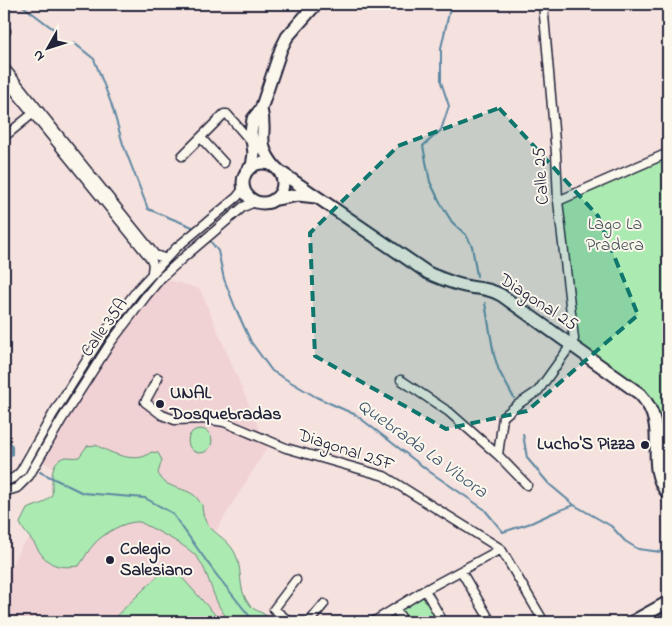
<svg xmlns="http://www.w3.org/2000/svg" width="672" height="626" font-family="'Indie Flower',sans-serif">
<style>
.built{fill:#f1d2d4}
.green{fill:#abeab1;stroke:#668676}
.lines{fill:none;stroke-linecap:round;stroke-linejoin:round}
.stream{stroke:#5d87a2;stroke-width:2}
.street-casing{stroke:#22223b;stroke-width:11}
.secondary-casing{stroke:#22223b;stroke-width:15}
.street{stroke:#fbf7ec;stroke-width:8}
.secondary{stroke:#fbf7ec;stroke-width:11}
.marked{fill:#0f766e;fill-opacity:0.2;stroke:#0f766e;stroke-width:4;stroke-dasharray:10 6;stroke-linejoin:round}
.poi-dot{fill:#22223b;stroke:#fbf7ec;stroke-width:2}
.labels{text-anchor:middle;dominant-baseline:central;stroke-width:4;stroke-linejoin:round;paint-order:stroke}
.street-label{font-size:18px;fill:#22223b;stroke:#fbf7ec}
.park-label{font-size:18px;fill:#445458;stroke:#fbf7ec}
.poi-label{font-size:18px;font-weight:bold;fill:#22223b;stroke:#fbf7ec;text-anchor:start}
.water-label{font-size:19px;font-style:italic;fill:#40556e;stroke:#fbf7ec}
</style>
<rect width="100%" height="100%" fill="#f5e1de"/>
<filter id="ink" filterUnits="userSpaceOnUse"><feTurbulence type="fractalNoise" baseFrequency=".02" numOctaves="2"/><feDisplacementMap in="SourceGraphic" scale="10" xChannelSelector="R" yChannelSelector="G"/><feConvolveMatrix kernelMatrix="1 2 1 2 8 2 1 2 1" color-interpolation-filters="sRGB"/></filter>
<g filter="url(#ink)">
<path class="built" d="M161 278 200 289 260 431 257 440 268 446 215 532 205 522 202 514V504L166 484 159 477 158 473 162 460 147 457 140 459 111 453 95 445 87 446 79 457H65L57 460 52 467 40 460 82 389Z
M145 498 259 622H4V579L21 547 38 529Z"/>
<path class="green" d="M668 153V494L663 488 652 407 571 345 558 201Z
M188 441a12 12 0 1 1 24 0a12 12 0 1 1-24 0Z
M96 445C110 453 138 465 151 452L158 453 162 460 158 473C165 489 181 486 194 495 197 497 199 502 202 504 202 533 224 532 235 553 244 571 236 592 252 607 254 610 259 611 262 613 266 615 270 619 274 622H234C212 612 212 571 194 554 182 543 155 530 140 522 125 521 106 532 95 543 89 549 84 559 79 566 54 569 46 564 34 543 29 536 23 531 20 523L27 509 43 503 52 495C53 481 48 460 66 457 70 457 74 458 79 457L87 446Z
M170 564 218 618 213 622H110Z
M425 590 443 622H404L395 608Z"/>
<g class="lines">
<path class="stream" d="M23 4V6L56 31
M451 4 441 48V82L449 106 441 130 423 146 430 182 442 206 452 222 466 235 472 246 477 276
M74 43 94 59 111 103 123 144 148 209 195 228
M208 238 218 251 224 279 235 307 251 342 272 371 316 397 356 415 430 472 484 509 503 532 531 523 555 512 574 505
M485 303 494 355 499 371 514 398
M4 434 12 446V455
M523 434 527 458 549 484 574 505 611 526 625 541 638 549 668 553
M40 472 83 493 145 498 172 513 215 573 251 618 259 622"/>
<g class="street-casing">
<path id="street" d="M4 32 6 31
M4 67 155 255 164 258
M4 78 151 259 153 264 152 272
M4 137 36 111
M201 138 224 163
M182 156 224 114H227L252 143
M558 201 668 153
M158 378 145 402 162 415 175 420 205 419 224 422 286 448 384 476 501 549 544 622
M401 380 449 412 498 455 527 485
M498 455 503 417 517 405 538 391 571 345 574 339 558 201 556 153 543 4
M4 482 15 477 21 471 53 414 102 336 138 289 176 248 237 197 244 188
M4 492 17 488 29 476 62 419 111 342 146 296 161 278 183 258 243 207 255 202
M461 571 491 622
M425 590 443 622
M395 608 404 622
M290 622 274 609 296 580
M309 622 324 604
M373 622 425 590 501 549"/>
</g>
<g class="secondary-casing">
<path id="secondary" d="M261 109C268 136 254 141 275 167
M243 183a20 20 0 1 1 40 0a20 20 0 1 1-40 0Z
M252 167 254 153 251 132 253 119 261 109 281 49 287 37 316 4
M279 171 428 273C442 279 456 285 470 287 483 289 489 289 501 295L640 394C672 429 642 463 668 494
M276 199 298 195 316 197
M632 622 668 602"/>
</g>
<use href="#street" class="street"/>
<use href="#secondary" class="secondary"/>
</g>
</g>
<path class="marked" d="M499 108 598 216 638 315 527 411 446 429 315 356 310 233 398 146Z"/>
<g class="poi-dot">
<circle cx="160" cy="404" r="5"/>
<circle cx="645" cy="445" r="5"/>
<circle cx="110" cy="560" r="5"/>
</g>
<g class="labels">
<g class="street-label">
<text transform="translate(542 176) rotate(-94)">Calle 25</text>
<text transform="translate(538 303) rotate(33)">Diagonal 25</text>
<text transform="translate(105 328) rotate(-55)">Calle 35A</text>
<text transform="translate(346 451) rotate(18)">Diagonal 25F</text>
</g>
<g class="park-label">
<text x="615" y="225">Lago La<tspan x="615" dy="21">Pradera</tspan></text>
</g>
<g class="poi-label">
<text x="170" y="394">UNAL<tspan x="170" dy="21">Dosquebradas</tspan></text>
<text x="635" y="445" text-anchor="end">Lucho'S Pizza</text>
<text x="120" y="550">Colegio<tspan x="120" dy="21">Salesiano</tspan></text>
</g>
<g class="water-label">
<text transform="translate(422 449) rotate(36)">Quebrada La Vibora</text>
</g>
</g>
<rect width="672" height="626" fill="none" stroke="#fbf7ec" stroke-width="20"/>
<rect x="10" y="10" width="652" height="606" fill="none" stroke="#22223b" stroke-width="2" filter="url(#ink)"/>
<g transform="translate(48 48) rotate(231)" stroke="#fbf7ec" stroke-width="4" paint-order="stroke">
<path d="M0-4L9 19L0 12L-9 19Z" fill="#22223b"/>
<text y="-8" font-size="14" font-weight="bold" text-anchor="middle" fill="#22223b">N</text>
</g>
</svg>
